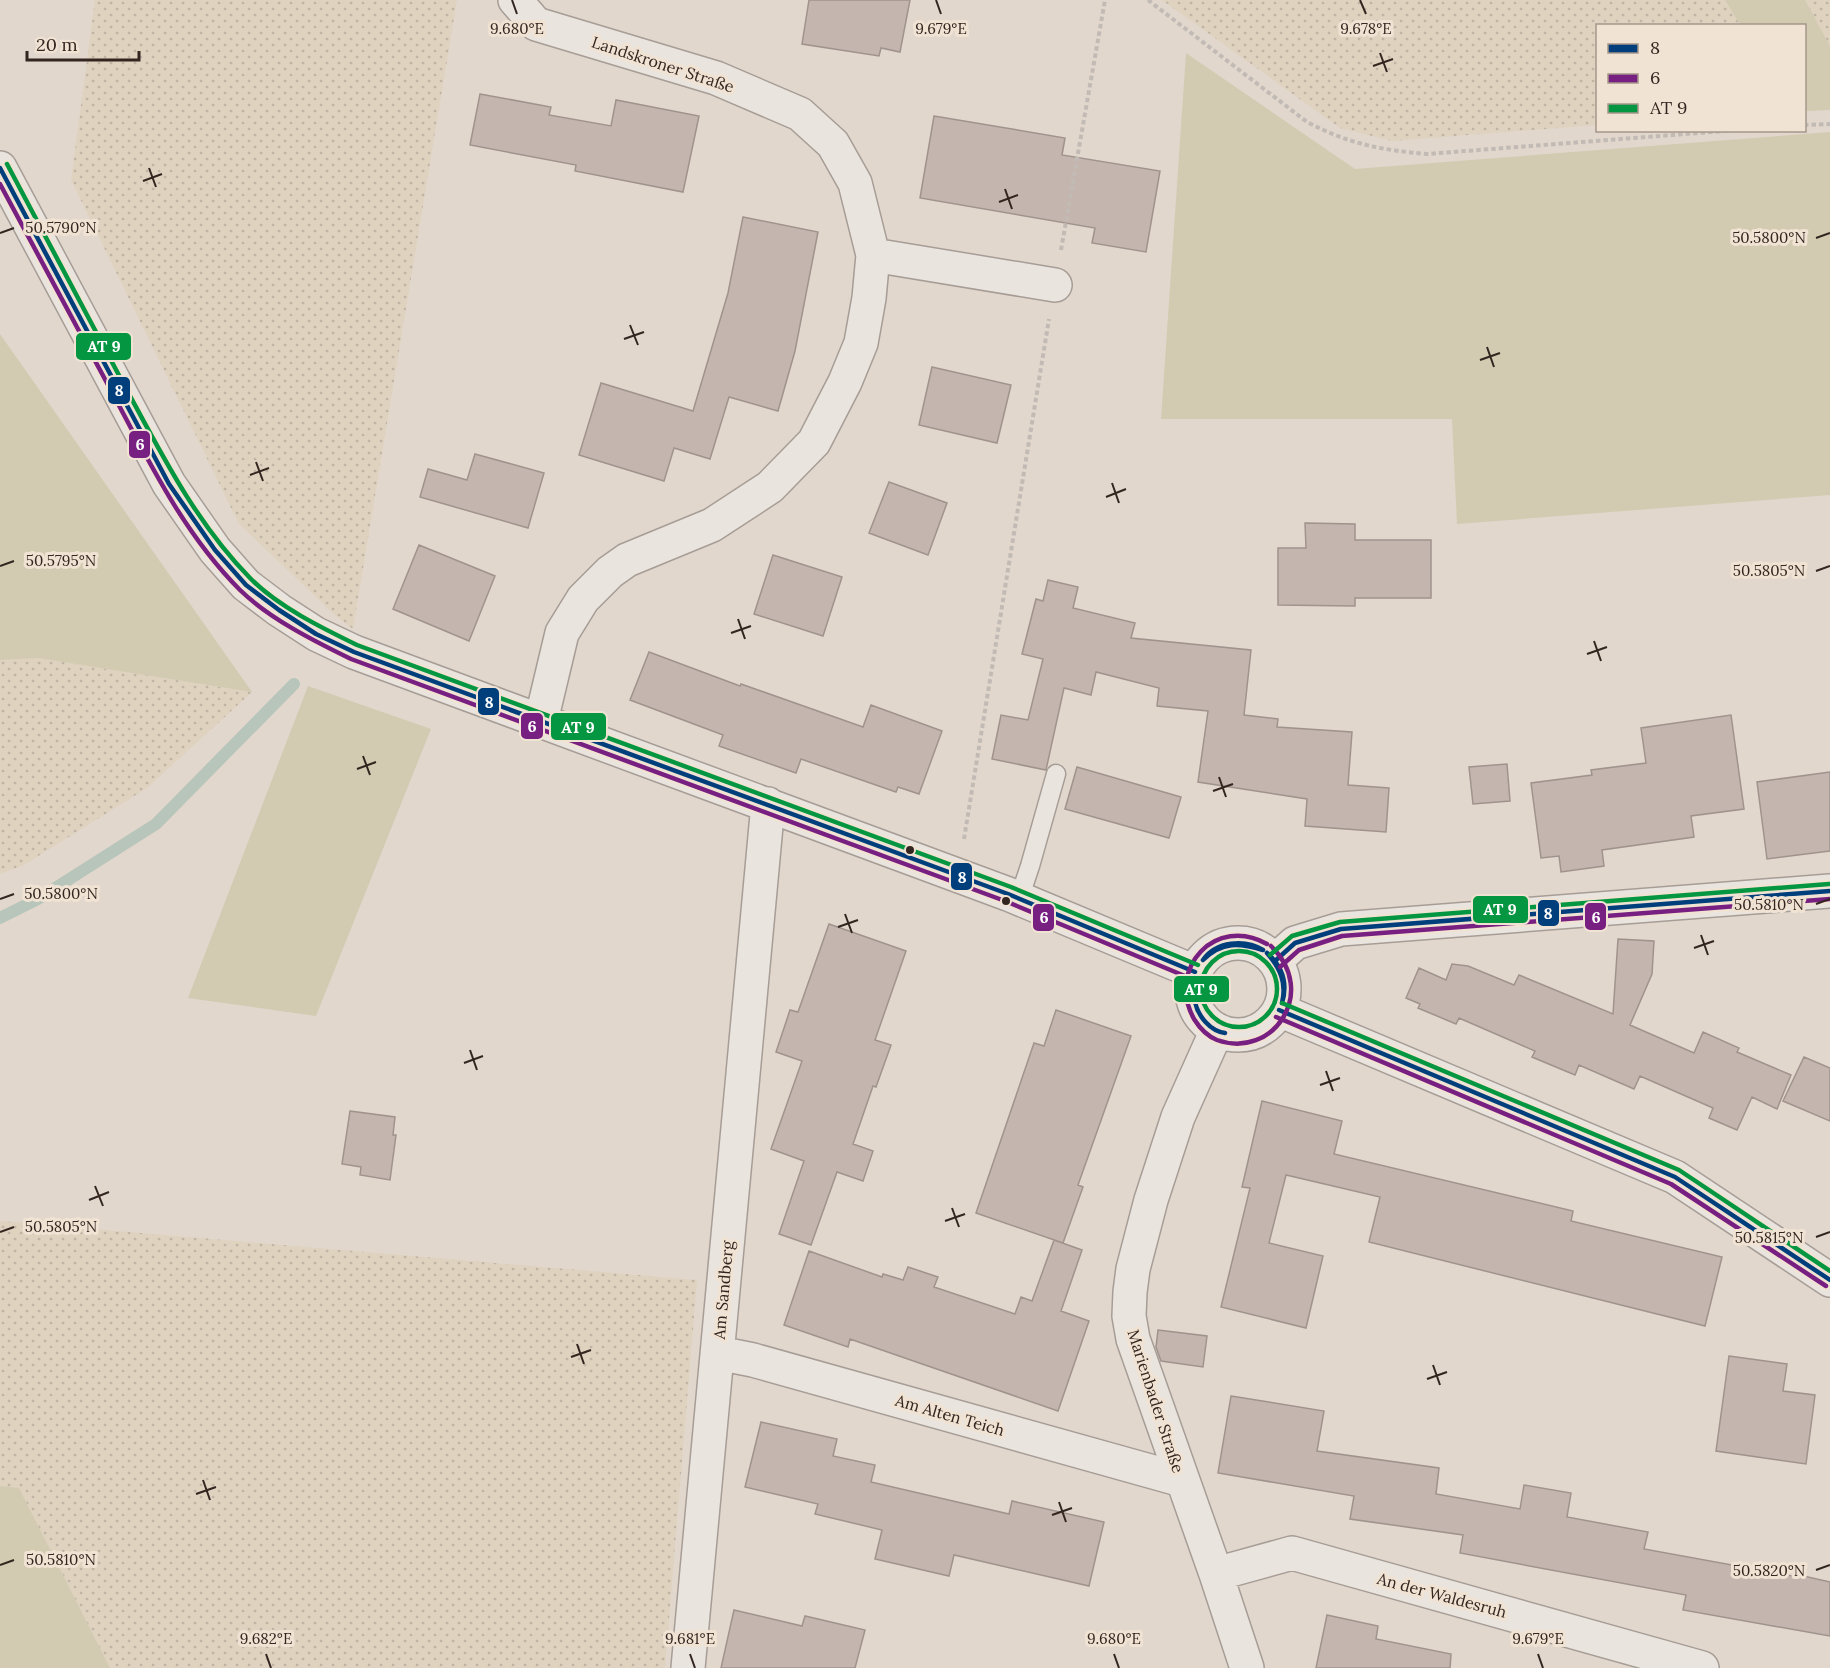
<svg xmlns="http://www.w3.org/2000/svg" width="1830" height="1668" font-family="Lora,serif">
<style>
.farmland{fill:url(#farmland-dots)}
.grass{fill:#d2cbb1}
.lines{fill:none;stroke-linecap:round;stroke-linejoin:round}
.stream{stroke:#b8c5ba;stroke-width:12}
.building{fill:#c4b5ae;stroke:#a0938d;stroke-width:1.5}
.service-casing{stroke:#a69d96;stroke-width:21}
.minor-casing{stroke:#a69d96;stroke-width:36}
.path{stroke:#c2bbb5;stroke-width:4;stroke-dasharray:4.5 3;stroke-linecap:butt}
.service{stroke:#eae4de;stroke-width:18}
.minor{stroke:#eae4de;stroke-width:33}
.bus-1-casing{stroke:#f1e3d3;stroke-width:9}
.bus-2-casing{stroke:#f1e3d3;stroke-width:9}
.bus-3-casing{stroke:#f1e3d3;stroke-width:9}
.bus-1{stroke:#003f7b;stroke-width:4.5}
.bus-2{stroke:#772081;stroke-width:4.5}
.bus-3{stroke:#059641;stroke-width:4.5}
.ticks{fill:none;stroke:#33251f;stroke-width:2}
.bus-dot{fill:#33251f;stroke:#f1e3d3;stroke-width:2}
.labels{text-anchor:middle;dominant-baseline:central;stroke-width:6;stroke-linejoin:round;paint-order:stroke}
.street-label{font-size:16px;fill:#33251f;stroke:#f1e3d3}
.ticks-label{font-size:15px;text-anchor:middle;fill:#33251f;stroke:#f1e3d3;stroke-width:6;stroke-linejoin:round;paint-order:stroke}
.line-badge{stroke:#f1e3d3;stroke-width:2}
.badge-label{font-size:16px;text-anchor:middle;font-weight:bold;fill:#fff}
</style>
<defs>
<pattern id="farmland-dots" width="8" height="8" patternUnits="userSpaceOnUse" patternTransform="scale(1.5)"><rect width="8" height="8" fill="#dfd2bf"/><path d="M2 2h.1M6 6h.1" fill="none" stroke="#c0b4a4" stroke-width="1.8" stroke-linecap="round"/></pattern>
</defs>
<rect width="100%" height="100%" fill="#e1d7cd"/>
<path class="farmland" d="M95 0H457L353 629 336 616 239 524 71 180Z
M1162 0H1725L1740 25 1598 26 1597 125 1392 141 1340 128Z
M1805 0H1830V46Z
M38 658 252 692 147 788 24 865 0 874V660Z
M0 1221 697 1280 665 1668H110L19 1488 0 1486Z"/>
<path class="grass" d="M1725 0H1805L1830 46V110L1805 111 1804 26 1740 25Z
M1186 53 1355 169 1830 132V495L1457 524 1452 419H1161Z
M0 334 252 692 38 658 0 660Z
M308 686 431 729 316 1016 188 998Z
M0 1486 19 1488 110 1668H0Z"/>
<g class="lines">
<path class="stream" d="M0 918 38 899 156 824 294 684"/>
</g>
<path class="building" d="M809 0H910L900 52 881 48 879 56 802 44Z
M480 94 551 107 549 115 611 126 616 100 699 116 683 192 575 171 576 165 470 145Z
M934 116 1065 138 1062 155 1160 171 1146 252 1092 243 1095 228 920 198Z
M743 217 818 232 795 351 778 411 729 397 710 459 674 448 664 481 579 455 601 383 693 411 728 293Z
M932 367 1011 385 997 443 919 425Z
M475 454 544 473 528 528 420 497 428 469 467 480Z
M889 482 947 503 928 555 869 533Z
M1305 523 1355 524V540H1431V598H1355V606L1278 605V548H1306Z
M419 545 495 576 469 641 393 609Z
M773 555 842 577 823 636 754 614Z
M1048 580 1078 587 1073 608 1135 623 1131 638 1251 650 1244 715 1278 719 1277 727 1352 732 1348 785 1389 788 1386 832 1305 826 1307 799 1198 782 1208 711 1157 706 1159 688 1096 672 1091 695 1064 688 1046 770 992 759 1001 715 1028 720 1043 659 1022 654 1036 599 1043 601Z
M649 652 740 686 741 684 863 727 871 705 942 731 919 794 898 787 896 792 801 759 796 773 719 746 723 735 630 700Z
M1731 715 1744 809 1691 816 1694 837 1602 850 1604 866 1561 872 1559 856 1541 858 1531 783 1592 775 1591 770 1646 763 1641 728Z
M1507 764 1510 801 1473 804 1469 767Z
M1077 767 1181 797 1169 838 1065 809Z
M1830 772V851L1767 859 1757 782Z
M829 924 906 951 875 1040 891 1045 876 1087 873 1086 853 1144 873 1151 863 1181 837 1172 811 1245 779 1234 804 1161 771 1149 802 1061 776 1052 790 1010 798 1012Z
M1618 939 1654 941 1652 974 1630 1025 1694 1053 1703 1032 1739 1048 1737 1052 1791 1075 1777 1109 1752 1097 1737 1130 1709 1118 1713 1108 1640 1076 1634 1089 1579 1065 1575 1075 1532 1057 1535 1051 1459 1018 1456 1024 1418 1008 1420 1004 1406 998 1419 968 1446 980 1452 964 1468 966 1514 985 1519 975 1613 1014Z
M1056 1010 1131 1036 1078 1185 1083 1187 1063 1243 976 1213 1034 1043 1044 1046Z
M1804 1057 1830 1068V1121L1783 1101Z
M1262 1101 1342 1121 1334 1154 1573 1211 1571 1221 1722 1257 1705 1326 1369 1242 1380 1197 1286 1175 1269 1243 1323 1256 1306 1328 1221 1307 1250 1188 1242 1187Z
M350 1111 395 1117 393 1135H396L390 1180 360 1175 361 1167 342 1164Z
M1054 1240 1082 1250 1061 1311 1089 1321 1058 1411 850 1339 848 1347 784 1325 809 1251 882 1277 883 1274 903 1280 908 1267 938 1277 934 1287 1015 1314 1021 1297 1032 1301Z
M1158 1330 1207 1336 1203 1367 1161 1361 1156 1347Z
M1729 1356 1787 1364 1783 1391 1815 1395 1806 1464 1716 1451Z
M1231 1396 1324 1411 1317 1451 1439 1468 1436 1494 1520 1509 1524 1485 1571 1493 1567 1517 1648 1532 1644 1549 1803 1578 1804 1576 1830 1582V1636L1683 1610 1686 1595 1460 1553 1463 1535 1350 1519 1354 1496 1218 1473Z
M761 1422 837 1439 833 1456 875 1465 871 1482 1009 1514 1012 1501 1104 1522 1089 1586 954 1555 949 1576 875 1559 882 1530 815 1514 818 1504 745 1487Z
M734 1610 802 1626 805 1616 865 1630 855 1668H721Z
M1327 1615 1378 1626 1376 1639 1451 1654 1450 1668H1316Z"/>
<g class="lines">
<g class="service-casing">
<path id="service" d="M1019 899 1030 866 1056 774"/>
</g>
<g class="minor-casing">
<path id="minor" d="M515 0 536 24 716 78 800 114 833 144 855 183 873 255 869 298 861 343 845 382 814 442 770 487 712 525 627 560 610 572 583 599 562 633 541 721
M0 168 169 484 215 550 246 585 279 610 316 634 354 652 1008 894 1195 972
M873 255 1055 285
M1192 989a46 46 0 1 1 92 0a46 46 0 1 1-92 0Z
M1275 961 1295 943 1341 929 1830 891
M1279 1010 1675 1177 1830 1280
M1217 1030 1178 1117 1151 1200 1133 1269 1130 1292 1129 1316 1133 1339 1216 1574 1247 1668
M718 1353 753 1360 1182 1480
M1216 1574 1292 1553 1702 1668
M688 1668 768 804"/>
</g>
<path class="path" d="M1148 0 1307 122C1349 144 1381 150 1427 154L1737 130
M1804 125 1830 124
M1061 250 1105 0
M964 839 1049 319"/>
<use href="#service" class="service"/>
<use href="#minor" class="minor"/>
<g class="bus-1-casing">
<path id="bus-1" d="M0 168 169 484 215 550 246 585 279 610 316 634 354 652 1008 894 1195 972
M1267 953C1282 966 1288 983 1282 1003
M1267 953C1280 968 1287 983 1282 1003
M1203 960C1216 941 1245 939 1263 950
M1203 960C1222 941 1240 943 1263 950
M1275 961 1295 943 1341 929 1830 891
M1195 1002C1198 1016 1210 1031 1225 1033
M1279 1010 1675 1177 1830 1280"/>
</g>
<g class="bus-2-casing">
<path id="bus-2" d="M0 184C38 255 76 326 114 396 150 464 185 535 240 590 270 619 314 641 351 659L1005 901 1192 979
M1267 944C1216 915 1166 968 1194 1019 1199 1027 1207 1036 1217 1040 1273 1060 1319 992 1271 946
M1280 967 1299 950 1342 936 1830 899
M1276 1017 1671 1184 1826 1286"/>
</g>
<g class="bus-3-casing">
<path id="bus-3" d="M7 164C45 236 84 308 122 381 159 449 194 521 250 578 277 606 322 628 357 645L1011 887 1198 965
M1201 989a38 38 0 1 1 76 0a38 38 0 1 1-76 0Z
M1270 955 1292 936 1340 922 1829 884
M1282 1003 1679 1170 1830 1271"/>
</g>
<use href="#bus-1" class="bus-1"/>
<use href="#bus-2" class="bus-2"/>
<use href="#bus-3" class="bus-3"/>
</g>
<path class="ticks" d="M512 0 517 14M936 0 941 14M1360 0 1366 14M1380 53 1387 72M1373 66 1393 59M149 168 156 187M143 181 162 174M1005 189 1012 209M999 202 1018 195M0 233 14 228M1816 238 1830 233M630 325 638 345M624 339 644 332M1487 347 1494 367M1480 360 1500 353M256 462 263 481M250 475 269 468M1112 483 1119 503M1106 497 1126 489M0 566 14 561M1816 571 1830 566M738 619 745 639M731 633 751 626M1594 641 1601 661M1587 654 1607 647M363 756 370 775M357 769 376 762M1219 777 1226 797M1213 791 1233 784M0 899 14 894M1816 904 1830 899M845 914 852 933M838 927 858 920M1701 935 1708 955M1694 948 1714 941M470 1050 477 1070M464 1063 483 1056M1326 1071 1333 1091M1320 1085 1340 1078M95 1186 103 1206M89 1200 109 1192M952 1208 959 1227M945 1221 965 1214M0 1232 14 1227M1816 1237 1830 1232M577 1344 584 1364M571 1357 591 1350M1433 1365 1440 1385M1427 1379 1447 1372M203 1480 210 1500M196 1494 216 1487M1059 1502 1066 1522M1052 1515 1072 1508M0 1565 14 1560M1816 1570 1830 1565M266 1654 271 1668M690 1654 695 1668M1114 1654 1119 1668M1538 1654 1543 1668"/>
<g class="bus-dot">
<circle cx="910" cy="850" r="5"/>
<circle cx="1006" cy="901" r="5"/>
</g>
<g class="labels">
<g class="street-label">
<text transform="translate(663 64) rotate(18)">Landskroner Straße</text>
<text transform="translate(723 1290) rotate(-85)">Am Sandberg</text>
<text transform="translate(1156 1401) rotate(72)">Marienbader Straße</text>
<text transform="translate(950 1415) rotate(16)">Am Alten Teich</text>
<text transform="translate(1442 1595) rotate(15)">An der Waldesruh</text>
</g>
</g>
<g class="ticks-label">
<text x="517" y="34">9.680°E</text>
<text x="941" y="34">9.679°E</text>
<text x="1366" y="34">9.678°E</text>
<text x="61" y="233">50.5790°N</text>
<text x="1769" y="243">50.5800°N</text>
<text x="61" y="566">50.5795°N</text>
<text x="1769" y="576">50.5805°N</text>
<text x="61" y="899">50.5800°N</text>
<text x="1769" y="910">50.5810°N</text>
<text x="61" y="1232">50.5805°N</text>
<text x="1769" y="1243">50.5815°N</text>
<text x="61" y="1565">50.5810°N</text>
<text x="1769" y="1576">50.5820°N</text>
<text x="266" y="1644">9.682°E</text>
<text x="690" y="1644">9.681°E</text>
<text x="1114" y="1644">9.680°E</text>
<text x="1538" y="1644">9.679°E</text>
</g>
<g class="line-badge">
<rect x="75" y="332" width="57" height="29" rx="6" fill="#059641"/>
<rect x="107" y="376" width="24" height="29" rx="6" fill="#003f7b"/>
<rect x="128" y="430" width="23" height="29" rx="6" fill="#772081"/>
<rect x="477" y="687" width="23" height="29" rx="6" fill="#003f7b"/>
<rect x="520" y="712" width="24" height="28" rx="6" fill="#772081"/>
<rect x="550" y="712" width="57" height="29" rx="6" fill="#059641"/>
<rect x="950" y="862" width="23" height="29" rx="6" fill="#003f7b"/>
<rect x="1472" y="895" width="57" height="29" rx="6" fill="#059641"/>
<rect x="1537" y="899" width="23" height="28" rx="6" fill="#003f7b"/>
<rect x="1584" y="902" width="23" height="29" rx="6" fill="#772081"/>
<rect x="1032" y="903" width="23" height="29" rx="6" fill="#772081"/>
<rect x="1173" y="975" width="57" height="28" rx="6" fill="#059641"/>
</g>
<g class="badge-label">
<text x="104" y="352">AT 9</text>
<text x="119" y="396">8</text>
<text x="140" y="450">6</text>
<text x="489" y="708">8</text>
<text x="532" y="732">6</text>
<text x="578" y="733">AT 9</text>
<text x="962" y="883">8</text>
<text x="1500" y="915">AT 9</text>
<text x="1548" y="919">8</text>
<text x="1596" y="923">6</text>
<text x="1044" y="923">6</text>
<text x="1201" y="995">AT 9</text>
</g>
<rect x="1596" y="24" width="210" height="108" fill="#f1e3d3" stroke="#a5978b" stroke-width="1.5"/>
<rect x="1608" y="44" width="30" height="9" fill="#003f7b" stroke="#a5978b" stroke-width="1.5"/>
<text x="1650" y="54" font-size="18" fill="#33251f">8</text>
<rect x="1608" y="74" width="30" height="9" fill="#772081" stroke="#a5978b" stroke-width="1.5"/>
<text x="1650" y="84" font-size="18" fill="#33251f">6</text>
<rect x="1608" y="104" width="30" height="9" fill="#059641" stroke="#a5978b" stroke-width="1.5"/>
<text x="1650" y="114" font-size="18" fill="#33251f">AT 9</text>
<path d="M27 51v9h112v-9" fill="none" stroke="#33251f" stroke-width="3"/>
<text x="36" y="51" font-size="18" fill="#33251f" stroke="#f1e3d3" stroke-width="4.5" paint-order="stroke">20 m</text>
</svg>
